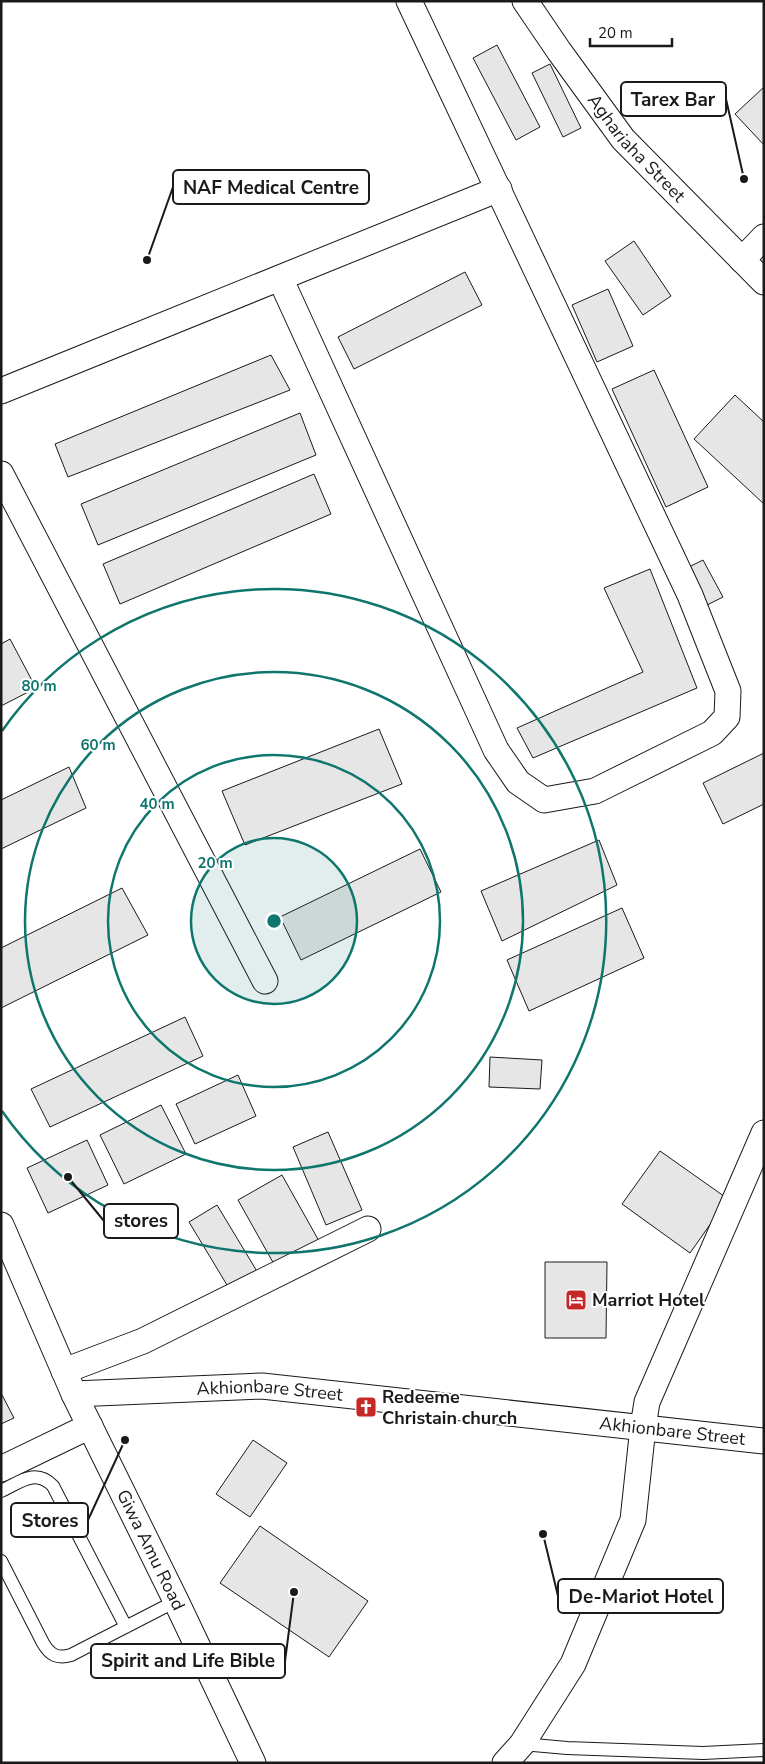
<svg xmlns="http://www.w3.org/2000/svg" width="765" height="1764" font-family="'Nunito Sans',sans-serif">
<style>
.building{fill:#e6e6e6;stroke:#1a1a1a}
.lines{fill:none;stroke-linecap:round;stroke-linejoin:round}
.service-casing{stroke:#1a1a1a;stroke-width:14}
.minor-casing{stroke:#1a1a1a;stroke-width:27}
.service{stroke:#fff;stroke-width:12}
.minor{stroke:#fff;stroke-width:25}
.ring{fill:none;stroke:#0f766e;stroke-width:2.5}
.labels{text-anchor:middle;dominant-baseline:central;stroke-width:4;stroke-linejoin:round;paint-order:stroke}
.street-label{font-size:18px;fill:#1a1a1a;stroke:#fff}
.poi-label{font-size:18px;font-weight:bold;fill:#1a1a1a;stroke:#fff;text-anchor:start}
.centre{fill:#0f766e;stroke:#fff;stroke-width:2.5}
.ring-label{font-size:15px;text-anchor:middle;font-weight:bold;fill:#0f766e;stroke:#fff;stroke-width:4;stroke-linejoin:round;paint-order:stroke}
.leader{fill:none;stroke:#1a1a1a;stroke-width:2}
.callout-dot{fill:#1a1a1a;stroke:#fff;stroke-width:2}
.callout{fill:#fff;stroke:#1a1a1a;stroke-width:2}
.callout-label{font-size:19px;text-anchor:middle;font-weight:bold;fill:#1a1a1a}
</style>
<rect width="100%" height="100%" fill="#fff"/>
<path class="building" d="M497 45 540 127 516 140 473 58Z
M550 64 581 128 563 137 532 73Z
M764 87V145L735 114Z
M634 241 671 296 643 315 605 261Z
M465 272 482 305 354 369 338 337Z
M608 289 633 346 597 362 572 305Z
M271 355 290 390 68 477 55 444Z
M654 370 708 487 666 507 612 389Z
M735 395 764 422V504L694 439Z
M300 413 316 455 98 545 81 504Z
M314 474 331 514 120 604 103 564Z
M703 560 723 597 699 609 679 572Z
M650 569 697 688 533 758 517 728 643 672 604 588Z
M10 639 36 688 1 706V644Z
M379 729 402 784 245 845 222 791Z
M764 753V804L723 824 703 783Z
M69 767 86 808 1 849V800Z
M599 840 617 885 502 941 481 891Z
M420 849 441 892 301 960 280 917Z
M122 888 148 935 1 1008V948Z
M622 908 644 958 529 1011 507 960Z
M185 1017 203 1056 50 1127 31 1089Z
M490 1057 542 1060 540 1089 489 1087Z
M238 1075 256 1116 195 1144 176 1104Z
M161 1105 186 1154 124 1184 100 1135Z
M328 1132 362 1210 326 1225 293 1147Z
M87 1140 108 1185 48 1213 27 1168Z
M660 1151 728 1199 690 1253 622 1204Z
M282 1175 319 1241 275 1266 238 1200Z
M217 1205 258 1273 230 1290 189 1222Z
M545 1262H607L606 1338H545Z
M1 1393 14 1418 1 1424Z
M253 1440 287 1463 250 1517 216 1494Z
M260 1526 368 1601 329 1657 220 1583Z"/>
<g class="lines">
<g class="service-casing">
<path id="service" d="M1 1491C20 1482 36 1468 53 1486L126 1627
M1 1561 43 1643C50 1655 57 1659 71 1655L176 1601
M522 1744 567 1748 703 1753 764 1750"/>
</g>
<g class="minor-casing">
<g id="minor">
<path id="s1" d="M525 1 559 51 623 139 764 282"/>
<path d="M742 260 764 237"/>
<path d="M280 278 496 750 518 782 544 800 595 791 712 733 727 717 728 691 690 595 409 1"/>
<path d="M1 391 499 189"/>
<path d="M1 474 265 981"/>
<path id="s2" d="M1 1225 74 1394 176 1601 253 1763"/>
<path d="M64 1371 143 1341 368 1229"/>
<path id="s3" d="M74 1394 262 1386 764 1441"/>
<path d="M1 1469 90 1426"/>
<path d="M505 1763 522 1744 573 1664 633 1520 643 1427 647 1402 764 1133"/>
</g>
</g>
<use href="#service" class="service"/>
<use href="#minor" class="minor"/>
</g>
<circle cx="274" cy="921" r="83" fill="#0f766e" fill-opacity=".12"/>
<g class="ring">
<circle cx="274" cy="921" r="83"/>
<circle cx="274" cy="921" r="166"/>
<circle cx="274" cy="921" r="249"/>
<path d="M2 731A332 332 0 1 1 2 1111"/>
</g>
<defs>
<g id="hotel-square" transform="scale(1.125)"><rect x="-9" y="-9" width="18" height="18" rx="4" fill="#c62828" stroke="#fff"/><path d="M-6-4.5h1.5V1H6V5H4.5V3h-9V5H-6ZM-4 0a1.8 1.8 0 1 1 3.6 0ZM.5 0V-2.5h3Q6-2.5 6 0Z" fill="#fff"/></g>
<g id="church-square" transform="scale(1.125)"><rect x="-9" y="-9" width="18" height="18" rx="4" fill="#c62828" stroke="#fff"/><path d="M-1.2-6h2.4v3.5h3.3v2.4h-3.3V6h-2.4V-.1h-3.3v-2.4h3.3Z" fill="#fff"/></g>
</defs>
<g fill-rule="evenodd">
<use href="#hotel-square" x="576" y="1300"/>
<use href="#church-square" x="366" y="1407"/>
</g>
<g class="labels">
<g class="street-label">
<text stroke="none"><textPath href="#s1" startOffset="185">Aghariaha Street</textPath></text>
<text stroke="none"><textPath href="#s3" startOffset="196">Akhionbare Street</textPath></text>
<text stroke="none"><textPath href="#s3" startOffset="601">Akhionbare Street</textPath></text>
<text stroke="none"><textPath href="#s2" startOffset="358">Giwa Amu Road</textPath></text>
</g>
<g class="poi-label">
<text x="592" y="1300">Marriot Hotel</text>
<text x="382" y="1397">Redeeme<tspan x="382" dy="21">Christain church</tspan></text>
</g>
</g>
<circle cx="274" cy="921" r="8" class="centre"/>
<g class="ring-label">
<text x="39" y="691">80 m</text>
<text x="98" y="750">60 m</text>
<text x="157" y="809">40 m</text>
<text x="215" y="868">20 m</text>
</g>
<path class="leader" d="M744 179L726 99M147 260L173 187M68 1177L104 1221M125 1440L88 1520M543 1534L558 1596M294 1592L285 1661"/>
<g class="callout-dot">
<circle cx="744" cy="179" r="5"/>
<circle cx="147" cy="260" r="5"/>
<circle cx="68" cy="1177" r="5"/>
<circle cx="125" cy="1440" r="5"/>
<circle cx="543" cy="1534" r="5"/>
<circle cx="294" cy="1592" r="5"/>
</g>
<g class="callout">
<rect x="621" y="82" width="105" height="34" rx="5"/>
<rect x="173" y="170" width="196" height="34" rx="5"/>
<rect x="104" y="1204" width="74" height="34" rx="5"/>
<rect x="11" y="1503" width="77" height="34" rx="5"/>
<rect x="558" y="1579" width="165" height="34" rx="5"/>
<rect x="91" y="1644" width="194" height="34" rx="5"/>
</g>
<g class="callout-label">
<text x="673" y="106">Tarex Bar</text>
<text x="271" y="194">NAF Medical Centre</text>
<text x="141" y="1227">stores</text>
<text x="50" y="1527">Stores</text>
<text x="641" y="1603">De-Mariot Hotel</text>
<text x="188" y="1667">Spirit and Life Bible</text>
</g>
<rect width="765" height="1764" fill="none" stroke="#1a1a1a" stroke-width="5"/>
<path d="M590 38v8h82v-8" fill="none" stroke="#1a1a1a" stroke-width="2.5"/>
<text x="598" y="38" font-size="15" fill="#1a1a1a" stroke="#ffffff" stroke-width="4" paint-order="stroke">20 m</text>
</svg>
